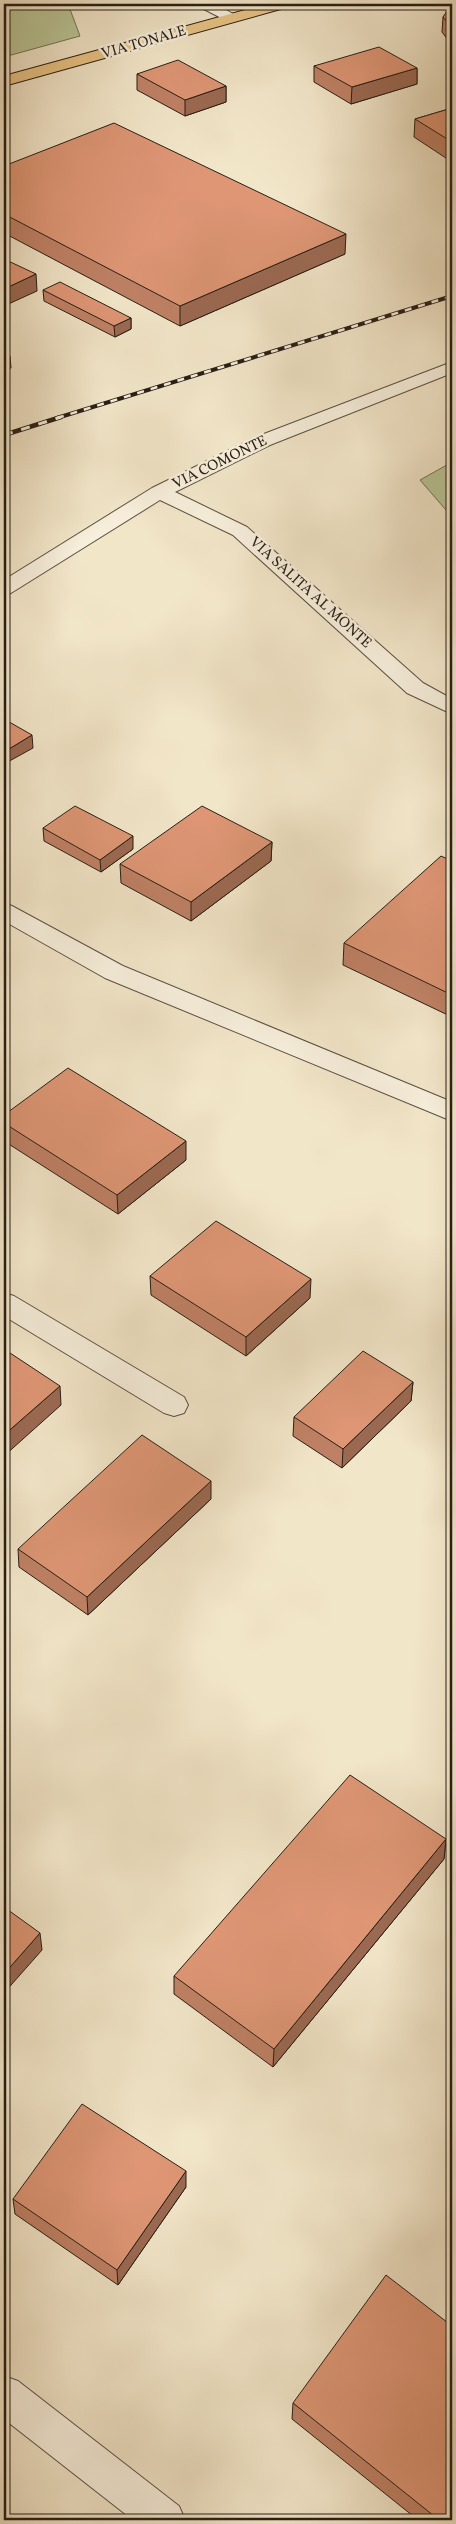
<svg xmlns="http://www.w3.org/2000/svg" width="456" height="2524" font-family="Vollkorn,serif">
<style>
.green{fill:#bac596;stroke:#707256}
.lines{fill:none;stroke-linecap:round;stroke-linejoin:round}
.minor-casing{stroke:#5a5042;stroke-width:2}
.major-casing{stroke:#271e15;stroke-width:2}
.minor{fill:#f7efdc;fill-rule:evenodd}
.major{fill:#e9c384;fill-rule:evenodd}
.rail-far1-casing{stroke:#271e15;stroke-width:4}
.rail-casing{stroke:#271e15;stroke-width:4.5}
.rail-far1{stroke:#f7efdc;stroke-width:2.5;stroke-dasharray:7;stroke-linecap:butt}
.rail{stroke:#f7efdc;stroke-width:3;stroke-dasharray:9;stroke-linecap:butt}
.wall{fill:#bf8165;stroke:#271e15}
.shaded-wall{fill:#9b6952;stroke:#271e15}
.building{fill:#de9675;stroke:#271e15}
.labels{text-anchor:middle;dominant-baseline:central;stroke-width:5;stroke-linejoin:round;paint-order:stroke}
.far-street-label{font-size:15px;fill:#271e15;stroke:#f7efdc}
</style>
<rect width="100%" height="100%" fill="#f2e6c9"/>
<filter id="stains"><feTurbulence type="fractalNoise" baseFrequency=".004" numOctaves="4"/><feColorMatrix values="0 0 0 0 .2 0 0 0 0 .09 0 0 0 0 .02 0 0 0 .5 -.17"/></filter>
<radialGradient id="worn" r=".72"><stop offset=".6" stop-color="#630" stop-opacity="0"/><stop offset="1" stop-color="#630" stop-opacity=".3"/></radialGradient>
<path class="green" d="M4 4H68L80 36 4 57Z
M452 462V517L420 480Z"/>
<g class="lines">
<g class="minor-casing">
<path id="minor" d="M198 4H216L240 18 237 21H227L200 7Z
M452 362V373L270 445 175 492 247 527 423 683 452 699V714L407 693 233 535 160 500 11 593 4 595V580L152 488 256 437Z
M4 903 12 906 123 966 452 1102V1121L105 978 4 921Z
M4 1293 14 1296 184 1397 188 1405 184 1413 174 1416 164 1413 4 1316Z
M4 2376 18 2381 179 2506 185 2520H133L4 2419Z"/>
</g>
<g class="major-casing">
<path id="major" d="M267 4H290L288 7 4 86V76Z"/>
</g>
<use href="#minor" class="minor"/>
<use href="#major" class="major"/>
<g class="rail-far1-casing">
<path id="rail-far1" d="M57 418 452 296"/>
</g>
<g class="rail-casing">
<path id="rail" d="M4 435 61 417"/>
</g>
<use href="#rail-far1" class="rail-far1"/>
<use href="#rail" class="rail"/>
</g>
<path class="wall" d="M452 7V44H451L442 32 443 17Z
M314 66 417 68V84L351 104 314 82Z
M137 74 226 86V102L185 116 137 90Z
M452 108V162L414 137 415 119Z
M4 166 345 254 180 326 4 233Z
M43 290 131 318V329L115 337 44 301Z
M43 828 133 849 101 872 44 841Z
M272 842 271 861 191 921 121 883 120 864Z
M452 861V1017L343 965 344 943Z
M4 1115 186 1160 118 1214 4 1141Z
M150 1276 310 1298 246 1356 151 1295Z
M413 1382 411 1401 342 1468 293 1436 294 1417Z
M211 1499 88 1615 19 1567 18 1549Z
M446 1839 444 1859 273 2067 174 1994V1976Z
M186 2187 118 2285 15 2214 13 2199Z
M293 2403 452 2520H418L292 2419Z"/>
<path class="shaded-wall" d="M417 68V84L351 104 352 87Z
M226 86V102L185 116V100Z
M346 234 345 254 180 326V306Z
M36 274 37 291 4 306V289Z
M131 318V329L115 337 114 326Z
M10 356 11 368 4 371V359Z
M32 735 33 748 4 764V752Z
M133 836V849L101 872 100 860Z
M272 842 271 861 191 921V902Z
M186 1141V1160L118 1214 117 1195Z
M311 1279 310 1298 246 1356V1337Z
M413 1382 411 1401 342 1468 343 1449Z
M60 1386 61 1405 4 1456V1435Z
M211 1481V1499L88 1615 87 1597Z
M446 1839 444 1859 273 2067 274 2049Z
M40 1933 42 1950 4 1993V1974Z
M186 2171V2187L118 2285 117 2270Z"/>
<path class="building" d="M452 7V28L443 17 448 10Z
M379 47 417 68 352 87 314 66Z
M178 60 226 86 185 100 137 74Z
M452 108V142L415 119Z
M114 123 346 234 180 306 4 214V166Z
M4 259 36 274 4 289Z
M60 282 131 318 114 326 43 290Z
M4 353 10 356 4 359Z
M4 719 32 735 4 752Z
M75 806 133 836 100 860 43 828Z
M202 806 272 842 191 902 120 864Z
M441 856 452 861V995L344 943Z
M68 1068 186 1141 117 1195 4 1123V1115Z
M216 1221 311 1279 246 1337 150 1276Z
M4 1349 60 1386 4 1435Z
M363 1351 413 1382 343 1449 294 1417Z
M142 1435 211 1481 87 1597 18 1549Z
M350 1775 446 1839 274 2049 174 1976Z
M4 1907 40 1933 4 1974Z
M82 2104 186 2171 117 2270 13 2199Z
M386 2275 452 2326V2520H439L293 2403Z"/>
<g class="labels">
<g class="far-street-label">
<text transform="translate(144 43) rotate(-16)">VIA TONALE</text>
<text transform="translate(220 463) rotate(-26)">VIA COMONTE</text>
<text transform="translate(310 593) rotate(42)">VIA SALITA AL MONTE</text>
</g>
</g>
<rect width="456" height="2524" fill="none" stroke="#f2e6c9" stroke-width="20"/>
<rect x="5" y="5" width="446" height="2514" fill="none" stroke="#271e15" stroke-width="2.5"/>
<rect x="10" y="10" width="436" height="2504" fill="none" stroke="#271e15"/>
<rect width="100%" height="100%" filter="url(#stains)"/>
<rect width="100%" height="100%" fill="url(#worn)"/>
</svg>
